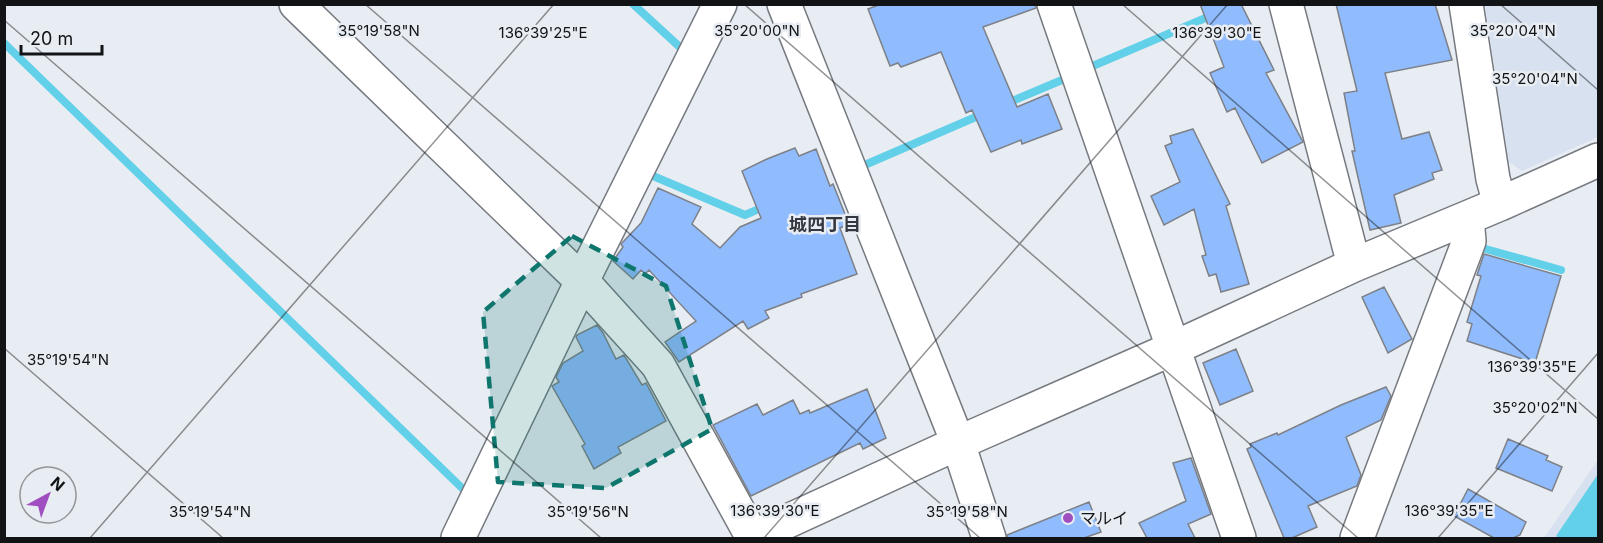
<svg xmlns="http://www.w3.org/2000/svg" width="1603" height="543" font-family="Inter,'Noto Sans JP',sans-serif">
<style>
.built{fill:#d8e1ef}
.water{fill:#62d0e8}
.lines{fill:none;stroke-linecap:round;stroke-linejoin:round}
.stream{stroke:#62d0e8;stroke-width:8}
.building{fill:#90bbfd;stroke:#7d8187;stroke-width:1.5}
.minor-casing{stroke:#767a80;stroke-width:36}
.minor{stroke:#fff;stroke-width:33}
.marked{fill:#0f766e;fill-opacity:0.2;stroke:#0f766e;stroke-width:4.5;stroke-dasharray:12 8;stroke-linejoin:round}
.ticks{fill:none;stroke:#111315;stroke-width:1.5;stroke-opacity:0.45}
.poi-dot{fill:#9f4fbf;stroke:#e8ecf3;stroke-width:2}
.labels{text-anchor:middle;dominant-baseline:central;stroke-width:5;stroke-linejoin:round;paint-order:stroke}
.poi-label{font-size:16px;fill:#111315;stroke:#e8ecf3;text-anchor:start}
.neighbourhood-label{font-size:18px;font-weight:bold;fill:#34373d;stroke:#e8ecf3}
.ticks-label{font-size:15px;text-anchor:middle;fill:#111315;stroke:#e8ecf3;stroke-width:5;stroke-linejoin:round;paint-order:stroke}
</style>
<rect width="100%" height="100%" fill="#e8ecf3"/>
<path class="built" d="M1485 5H1598V137L1522 171 1509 162Z
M1598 460V538H1544Z"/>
<path class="water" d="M1598 474V538H1559L1556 536Z"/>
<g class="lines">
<path class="stream" d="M633 4 683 50
M4 43 465 491
M1095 65 1215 14
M1005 104 1062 80
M867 164 985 113
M646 173 745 215 768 205
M1482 248 1561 270"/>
</g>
<path class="building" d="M881 4H1036V8L983 27 1017 107 1048 94 1062 129 1022 144 1021 140 991 152 972 110 966 113 941 52 901 67 898 63 890 66 868 9Z
M1200 4H1241L1274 70 1266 73 1303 142 1262 163 1235 108 1227 112 1210 73 1224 67Z
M1336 4H1435L1452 60 1385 73 1402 139 1429 132 1442 170 1432 173 1434 179 1394 195 1401 223 1370 230 1352 151H1355L1344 93 1357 91Z
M1193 129 1230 204 1226 206 1249 284 1221 292 1216 274 1209 276 1202 256 1206 255 1194 209 1164 225 1151 196 1180 182 1165 146 1172 143 1170 136Z
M795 148 799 156 816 149 830 186 833 184 849 224 840 228 857 274 801 294 802 297 765 311 769 318 748 329 743 321 679 362 665 342 696 321 649 270 645 274 641 270 633 279 613 261 623 247 621 244 641 223 658 188 701 207 692 224 720 248 740 227 761 218 742 171 767 159Z
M1484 254 1561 276 1535 363 1467 341 1472 324 1467 322 1481 276 1477 275Z
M1384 287 1412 339 1388 353 1362 297Z
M597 325 603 333 616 359 624 355 642 385 646 383 666 421 618 447 621 453 594 469 582 446 585 444 552 386 559 382 556 377 563 363 583 351 576 337 577 335Z
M1236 349 1253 391 1220 405 1203 363Z
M1386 387 1391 396 1381 420 1346 437 1361 475 1357 486 1308 506 1317 527 1292 538H1284L1247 449 1251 447 1250 444 1277 433 1278 435 1341 405Z
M867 389 886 438 863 449 860 443 751 496 713 425 757 404 763 415 793 400 800 414 809 410 810 413Z
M1508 439 1548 456 1546 460 1562 467 1552 491 1496 468Z
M1191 458 1211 514 1188 524 1195 538H1147L1139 523 1186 501 1173 463Z
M1468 489 1526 522 1520 535 1513 538H1494L1454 516Z
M1089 502 1101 532 1084 538H1007V535Z"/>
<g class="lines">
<g class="minor-casing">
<path id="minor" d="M296 4 582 281 658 365 753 538
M784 4 958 443 989 538
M1054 4 1239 538
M1286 4 1354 265
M1466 4 1493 179 1500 204
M458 538 582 281 720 4
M751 538 958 443 1174 348 1354 265 1500 204 1598 160
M1357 538 1469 241 1467 218"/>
</g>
<use href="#minor" class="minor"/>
</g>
<path class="marked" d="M572 236 666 286 712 429 606 488 498 482 483 312Z"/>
<path class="ticks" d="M365 4 980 538M744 4 1358 538M1122 4 1598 419M1500 4 1598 90M4 20 601 538M4 348 223 538M90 538 554 4M764 538 1228 4M1438 538 1598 353"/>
<circle class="poi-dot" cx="1068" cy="518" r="6"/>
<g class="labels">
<g class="poi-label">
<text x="1080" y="518">マルイ</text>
</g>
<g class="neighbourhood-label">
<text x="825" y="224">城四丁目</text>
</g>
</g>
<g class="ticks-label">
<text x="379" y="36">35°19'58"N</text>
<text x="757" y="36">35°20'00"N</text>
<text x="1513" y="36">35°20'04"N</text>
<text x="543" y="38">136°39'25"E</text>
<text x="1217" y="38">136°39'30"E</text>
<text x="1535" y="84">35°20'04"N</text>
<text x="68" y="365">35°19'54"N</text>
<text x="1532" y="372">136°39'35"E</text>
<text x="1535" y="413">35°20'02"N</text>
<text x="775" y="516">136°39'30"E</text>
<text x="1449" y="516">136°39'35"E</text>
<text x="210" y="517">35°19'54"N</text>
<text x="588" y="517">35°19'56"N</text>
<text x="967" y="517">35°19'58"N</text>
</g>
<rect width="1603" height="543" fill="none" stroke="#111315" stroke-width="12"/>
<g transform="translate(48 495) rotate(41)"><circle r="28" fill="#e8ecf3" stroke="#92959a" stroke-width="1.5"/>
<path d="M0-4.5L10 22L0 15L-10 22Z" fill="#9f4fbf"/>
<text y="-9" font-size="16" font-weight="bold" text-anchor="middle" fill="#111315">N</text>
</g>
<path d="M21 45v9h81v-9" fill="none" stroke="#111315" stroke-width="3"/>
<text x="30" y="45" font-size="18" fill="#111315" stroke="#e8ecf3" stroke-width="4.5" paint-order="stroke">20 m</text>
</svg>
